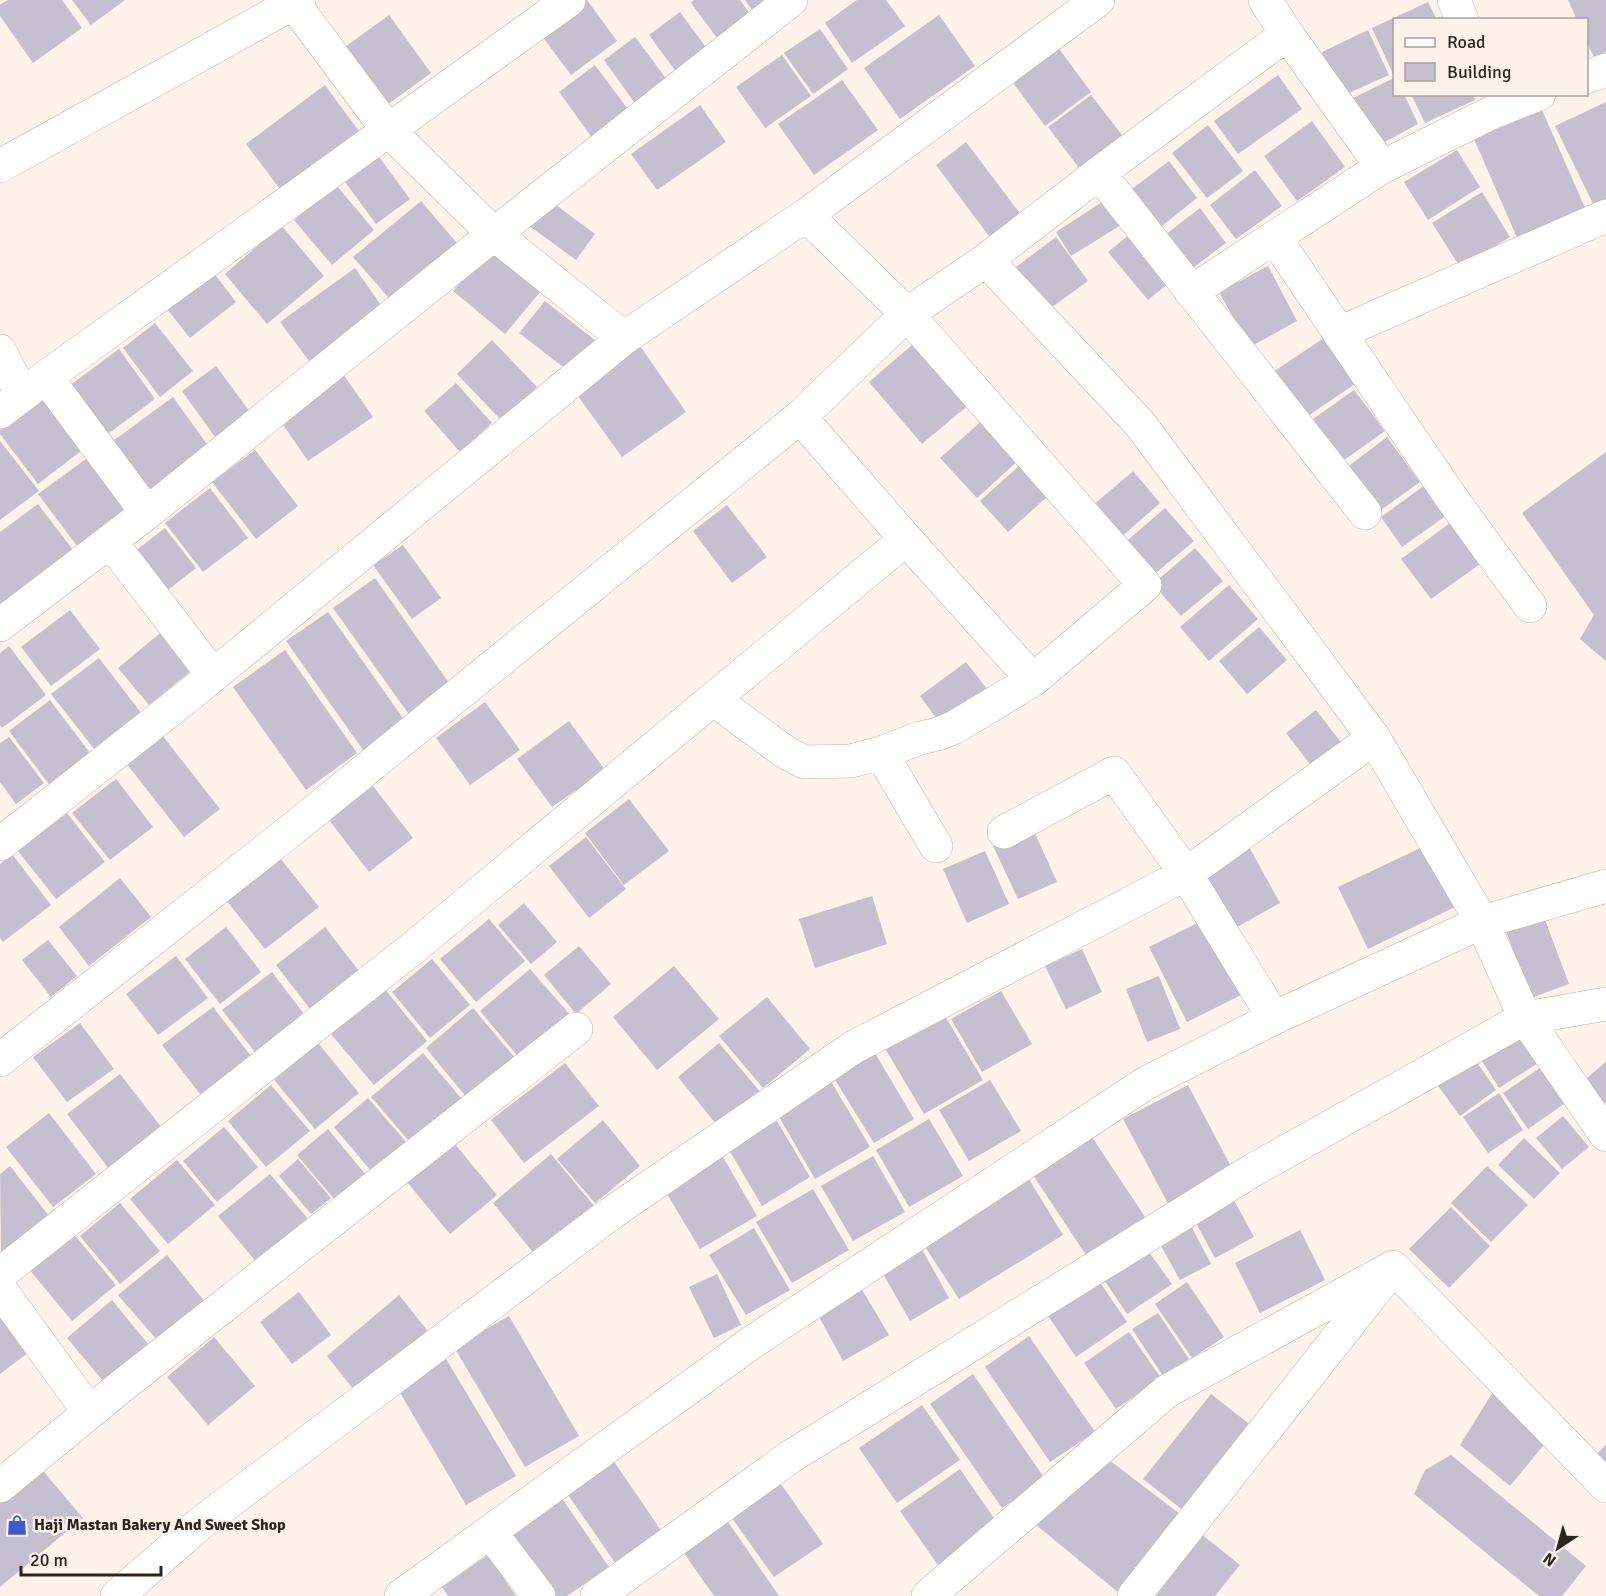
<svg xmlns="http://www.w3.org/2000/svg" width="1606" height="1596" font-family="Signika,sans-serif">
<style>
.building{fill:#c4c0cf}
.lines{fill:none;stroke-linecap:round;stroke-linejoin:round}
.street-casing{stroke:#c1b3aa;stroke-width:34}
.street{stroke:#fff;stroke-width:33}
.labels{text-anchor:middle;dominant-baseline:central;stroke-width:5;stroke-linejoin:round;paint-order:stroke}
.poi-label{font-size:16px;font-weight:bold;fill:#2c2623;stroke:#fef2ea;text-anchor:start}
</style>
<rect width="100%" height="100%" fill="#fef2ea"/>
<path class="building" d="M8 0H62L82 28 33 63 0 16V5Z
M72 0H125L91 25Z
M583 0H587L617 41 571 75 539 32Z
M694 0H740L753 18 720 42 691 3Z
M745 0H782L758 18Z
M857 0H886L905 26 852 63 825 23Z
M1568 0H1606V52L1594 57 1586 41V20H1577Z
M1428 2 1437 20H1394V76L1372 28Z
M680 12 713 57 682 80 649 35Z
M389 15 431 73 387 105 345 47Z
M939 15 975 66 900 119 864 68Z
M820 29 848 69 813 94 784 53Z
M1368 30 1389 75 1342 96 1322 52Z
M635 37 671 85 639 109 604 60Z
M1057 46 1091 92 1045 126 1011 80Z
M782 55 811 96 765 128 736 87Z
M595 65 630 112 593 139 559 92Z
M1278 75 1302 109 1238 154 1214 121Z
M1394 78V94H1404L1418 124 1377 146 1347 101Z
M842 80 878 130 814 175 778 124Z
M325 85 364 138 286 197 246 144Z
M1411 94H1473L1475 100 1425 123Z
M1091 95 1122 135 1079 168 1048 127Z
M1606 102V205L1596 210 1555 126Z
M700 105 726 142 657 190 631 154Z
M1542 110 1586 210 1518 240 1474 139Z
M1312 121 1345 167 1297 201 1264 156Z
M1208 125 1243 171 1207 198 1172 153Z
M966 142 1022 216 991 239 936 165Z
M371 146 410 199 376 224 337 171Z
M1457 150 1480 187 1428 220 1404 182Z
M1169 161 1197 198 1158 229 1129 191Z
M1255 170 1282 206 1236 239 1210 205Z
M336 185 374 230 332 265 294 220Z
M1482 192 1510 237 1460 267 1432 223Z
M548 199 595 234 576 260 528 225Z
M1105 200 1121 225 1071 256 1056 232Z
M421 201 462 249 395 305 353 257Z
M1200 208 1226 243 1187 272 1161 238Z
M281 225 324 276 267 324 225 274Z
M1135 230 1175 278 1148 300 1108 252Z
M1056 237 1088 281 1048 310 1016 267Z
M493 243 545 286 505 334 453 291Z
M1268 266 1297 321 1250 347 1219 292Z
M355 268 383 308 309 361 280 322Z
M213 272 236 302 190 338 166 308Z
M545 301 596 341 571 373 519 333Z
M155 323 193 371 160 397 123 348Z
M1324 338 1355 384 1305 418 1273 372Z
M919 339 972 402 922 444 869 382Z
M492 340 537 387 502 421 457 374Z
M640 346 686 412 622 457 575 392Z
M119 349 155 399 101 439 65 389Z
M216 366 250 412 215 437 182 391Z
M343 374 373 417 308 461 279 419Z
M456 383 492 423 460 452 424 411Z
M1354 390 1385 431 1337 465 1306 424Z
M49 392 89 445 38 484 0 434V430Z
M173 397 209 447 149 491 113 441Z
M986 417 1022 457 977 498 940 458Z
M1387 437 1420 482 1378 512 1346 468Z
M0 441 39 491 0 520Z
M255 450 298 506 256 539 212 482Z
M1606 452V661L1580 639 1594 615 1522 513Z
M90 456 128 507 77 546 38 494Z
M1021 464 1049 495 1008 532 980 501Z
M1133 471 1160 503 1119 539 1091 507Z
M1425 485 1447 515 1402 547 1381 517Z
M210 488 248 538 203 572 165 523Z
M38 504 73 550 0 606V532Z
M727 505 767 557 732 583 693 531Z
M1165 508 1194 541 1150 578 1121 546Z
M1450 523 1480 564 1431 599 1401 559Z
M165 528 196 568 165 592 134 552Z
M403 545 441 598 412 619 373 565Z
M1195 548 1223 581 1181 616 1153 584Z
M375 578 451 686 410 716 333 608Z
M1229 585 1258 619 1209 661 1180 627Z
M70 610 100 649 51 686 21 647Z
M328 612 405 721 363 750 286 641Z
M1259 627 1287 660 1247 694 1219 661Z
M165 629 196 667 149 705 118 668Z
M9 646 46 695 2 728 0 725V653Z
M285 650 357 753 306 790 233 687Z
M99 658 142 714 95 750 51 694Z
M966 662 991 694 944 729 920 696Z
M50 700 93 757 51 787 9 731Z
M485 702 520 750 470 785 436 738Z
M1316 710 1343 745 1313 768 1286 733Z
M569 721 605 770 552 807 517 759Z
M162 735 220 809 184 837 126 763Z
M9 737 44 783 16 804 0 782V743Z
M116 779 153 827 110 860 72 813Z
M373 786 413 838 369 872 329 820Z
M629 799 669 851 624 885 585 833Z
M67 813 105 862 56 899 18 851Z
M1033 829 1057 882 1018 899 993 846Z
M586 837 626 889 589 918 549 866Z
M1429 844 1459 905 1368 949 1338 887Z
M1248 845 1280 903 1228 932 1196 874Z
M985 851 1009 904 967 923 943 869Z
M12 854 51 905 3 942 0 938V864Z
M280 858 319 907 265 949 226 900Z
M120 878 151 917 89 966 59 927Z
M872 896 887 944 815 968 799 919Z
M524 903 557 942 531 964 498 925Z
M1544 917 1569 984 1531 998 1506 931Z
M1208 918 1245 993 1187 1022 1149 947Z
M489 919 525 961 476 1002 440 959Z
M226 927 261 972 220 1004 185 959Z
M325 927 359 971 310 1009 276 965Z
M48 940 77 976 51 997 22 960Z
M579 946 611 984 576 1014 544 975Z
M1082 949 1102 992 1066 1009 1045 966Z
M176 956 208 998 158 1035 126 994Z
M432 959 470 1005 430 1038 392 992Z
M674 966 719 1019 657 1070 613 1017Z
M530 969 571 1016 520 1059 480 1011Z
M272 972 304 1014 255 1052 222 1010Z
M1159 976 1180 1029 1147 1042 1126 989Z
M384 988 427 1041 374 1085 330 1033Z
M1001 991 1032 1044 982 1072 951 1019Z
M767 997 810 1049 763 1088 719 1036Z
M213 1007 251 1056 200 1094 162 1045Z
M473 1008 515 1058 467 1098 426 1048Z
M942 1011 983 1080 924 1114 883 1045Z
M80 1023 114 1069 67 1102 33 1057Z
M1522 1028 1543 1060 1499 1088 1479 1056Z
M318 1043 359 1093 315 1129 274 1080Z
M719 1043 762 1094 720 1129 678 1077Z
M423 1053 461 1098 409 1141 371 1097Z
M875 1053 914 1119 874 1143 834 1078Z
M1474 1058 1496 1090 1460 1116 1436 1083Z
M1606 1062V1102L1601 1106 1581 1083Z
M565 1063 599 1106 524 1163 491 1120Z
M1546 1064 1571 1099 1528 1129 1503 1093Z
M120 1074 162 1128 109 1169 67 1114Z
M829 1078 870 1147 815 1179 775 1110Z
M990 1080 1021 1131 969 1161 939 1110Z
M271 1085 310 1131 266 1167 228 1121Z
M1188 1085 1237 1178 1172 1211 1123 1119Z
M1499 1093 1523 1130 1488 1153 1463 1117Z
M368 1098 407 1143 372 1172 334 1127Z
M49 1113 96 1174 53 1207 6 1147Z
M1563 1116 1589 1147 1562 1169 1536 1138Z
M929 1119 963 1176 909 1207 876 1150Z
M603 1120 640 1166 595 1203 557 1159Z
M777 1121 810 1177 762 1206 728 1148Z
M224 1127 258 1167 217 1202 183 1161Z
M328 1129 366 1175 335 1200 297 1155Z
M1090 1134 1147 1220 1088 1258 1031 1172Z
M450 1138 497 1195 450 1234 402 1176Z
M1524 1138 1560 1173 1534 1199 1498 1165Z
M719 1150 757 1216 700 1249 661 1184Z
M551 1154 595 1207 536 1256 493 1203Z
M873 1156 905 1212 853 1241 821 1186Z
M298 1159 331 1198 311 1214 279 1176Z
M177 1160 215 1205 168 1244 130 1199Z
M10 1166 49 1216 1 1253 0 1174Z
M1487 1166 1528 1205 1491 1242 1451 1203Z
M270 1174 309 1220 257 1263 218 1216Z
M1027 1176 1063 1235 959 1299 922 1242Z
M813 1189 849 1250 792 1283 756 1222Z
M1229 1191 1254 1237 1215 1258 1190 1212Z
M120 1203 160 1251 120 1284 80 1236Z
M1451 1207 1490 1246 1449 1288 1409 1249Z
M1188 1220 1211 1264 1180 1280 1156 1237Z
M754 1228 790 1290 746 1315 709 1255Z
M1300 1230 1325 1280 1260 1313 1235 1263Z
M72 1232 116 1285 72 1321 28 1268Z
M1141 1241 1172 1284 1127 1314 1098 1271Z
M918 1242 949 1298 910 1321 878 1265Z
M167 1255 205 1302 158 1341 118 1295Z
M717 1274 741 1325 714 1338 689 1287Z
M1097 1278 1127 1322 1076 1357 1046 1313Z
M1187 1282 1224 1337 1192 1358 1155 1304Z
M861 1288 889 1335 843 1361 817 1313Z
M299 1292 331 1335 292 1364 260 1322Z
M399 1295 431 1335 358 1395 327 1356Z
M0 1298 37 1346 0 1374Z
M112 1300 149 1345 104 1382 67 1338Z
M1158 1313 1189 1359 1163 1376 1132 1329Z
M509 1316 579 1436 525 1467 454 1347Z
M1129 1332 1161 1378 1116 1409 1084 1363Z
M1029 1336 1095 1432 1050 1462 985 1367Z
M214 1337 255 1386 208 1425 167 1377Z
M445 1357 516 1476 466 1505 396 1386Z
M973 1374 1045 1479 1002 1508 930 1404Z
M1496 1387 1548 1440 1510 1486 1460 1445Z
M1211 1394 1257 1430 1189 1515 1143 1479Z
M922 1405 960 1460 897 1503 859 1448Z
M1606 1445V1472L1592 1458Z
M1451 1455 1586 1566 1562 1596H1539L1414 1494 1425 1470Z
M611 1457 662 1532 616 1564 564 1489Z
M1109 1460 1180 1514 1119 1593 1035 1524Z
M39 1466 83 1518 0 1587V1498Z
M960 1469 998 1524 938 1565 900 1511Z
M781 1484 823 1544 774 1577 732 1518Z
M559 1494 609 1567 567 1596H553L507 1530Z
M726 1519 779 1596H714L681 1549Z
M1195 1529 1240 1565 1215 1596H1142Z
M488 1555 516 1596H448L442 1587Z"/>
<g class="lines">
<g class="street-casing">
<path id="street" d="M291 0 388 130 494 234 624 338
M1265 0 1287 34 1382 167
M1454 0 1462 20
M1586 77 1606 70
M0 166 299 0
M1099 173 1365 513
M1275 238 1450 496 1530 606
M986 260 1140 424 1374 738 1482 922 1525 1018 1606 1135
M1191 292 1382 167 1495 111 1539 94
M1339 333 1606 216
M0 351 22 395
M46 377 147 513
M0 412 46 377 569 0
M800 417 906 539 1033 680 1145 585 907 314 806 215
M110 541 213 675
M0 625 147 513 494 234 791 0
M713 699 785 752 804 762 851 761 881 753 920 738 938 734 955 727 1033 680
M881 753 936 846
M1004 832 1114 773 1186 874 1274 1018
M0 844 193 692 624 338 806 215 1098 0
M0 1060 295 827 800 417 907 314 986 260 1099 173 1287 34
M0 1274 413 948 906 539
M0 1289 89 1412
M0 1486 118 1389 576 1029
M490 1532 539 1596
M117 1596 201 1523 610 1214 854 1047 1186 874 1374 738
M401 1596 751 1343 1146 1083 1274 1018 1482 922 1606 886
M597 1596 790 1457 1253 1170 1525 1018 1606 1004
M928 1596 1167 1391 1393 1267 1606 1486
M1134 1596 1385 1278"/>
</g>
<use href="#street" class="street"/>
</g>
<defs>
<g id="shop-bare" transform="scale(1.62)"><path d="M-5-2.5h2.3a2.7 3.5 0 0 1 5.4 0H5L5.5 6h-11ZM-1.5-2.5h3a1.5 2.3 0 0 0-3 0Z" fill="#3b5ccd" stroke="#fef2ea" stroke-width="2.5" paint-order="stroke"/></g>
</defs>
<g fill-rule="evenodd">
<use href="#shop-bare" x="17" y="1525"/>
</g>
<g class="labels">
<g class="poi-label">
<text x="34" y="1525">Haji Mastan Bakery And Sweet Shop</text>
</g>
</g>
<rect x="1393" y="18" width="195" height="78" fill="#fef2ea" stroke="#aaa09a" stroke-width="1.5"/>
<rect x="1405" y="38" width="30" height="9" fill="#ffffff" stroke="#aaa09a" stroke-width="1.5"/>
<text x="1447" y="48" font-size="18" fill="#2c2623">Road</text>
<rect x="1405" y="63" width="30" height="18" fill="#c4c0cf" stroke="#aaa09a" stroke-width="1.5"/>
<text x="1447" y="78" font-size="18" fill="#2c2623">Building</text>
<g transform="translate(1558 1548) rotate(216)" stroke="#fef2ea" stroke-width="4.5" paint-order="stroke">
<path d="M0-4.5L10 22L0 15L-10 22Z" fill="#2c2623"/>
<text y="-9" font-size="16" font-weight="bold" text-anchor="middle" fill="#2c2623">N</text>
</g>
<path d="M21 1566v9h140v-9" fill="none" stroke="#2c2623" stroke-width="3"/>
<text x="30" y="1566" font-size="18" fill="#2c2623" stroke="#fef2ea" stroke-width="4.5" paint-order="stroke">20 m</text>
</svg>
